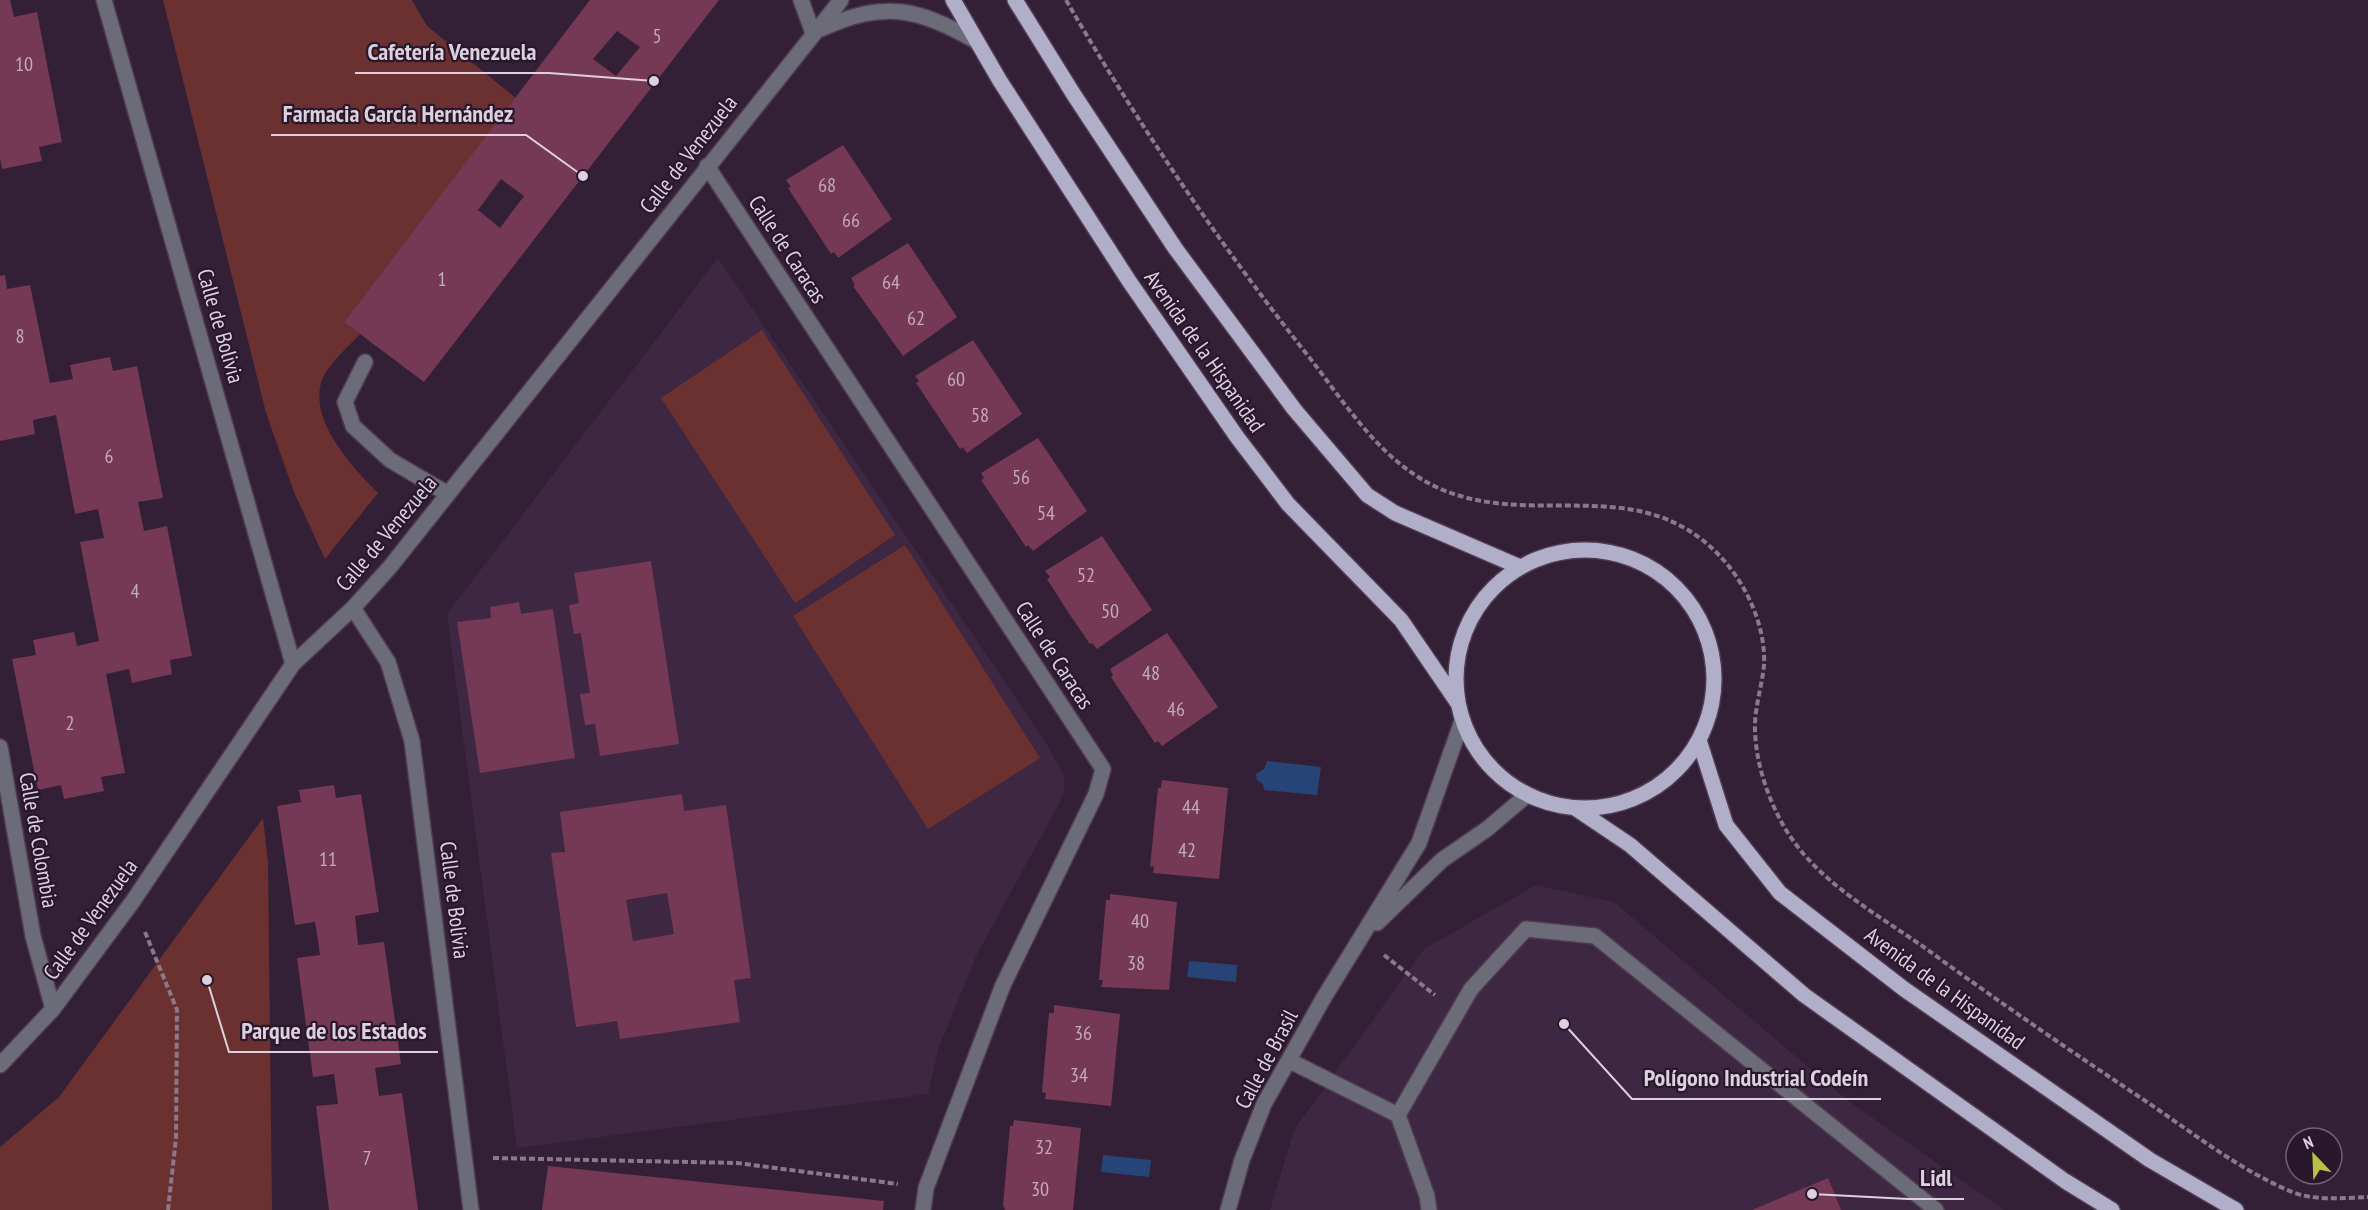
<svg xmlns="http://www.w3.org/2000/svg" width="2368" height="1210" font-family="'PT Sans Narrow',sans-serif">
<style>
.built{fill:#3e2742}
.green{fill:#6b3130}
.water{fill:#274476}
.building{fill:#753956;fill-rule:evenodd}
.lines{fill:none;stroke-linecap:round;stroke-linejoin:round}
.minor-casing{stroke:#4e3c51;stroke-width:18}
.major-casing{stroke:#4e3c51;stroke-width:18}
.path{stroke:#89798b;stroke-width:4;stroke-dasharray:6 3;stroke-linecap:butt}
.minor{stroke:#6c6b78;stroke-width:15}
.major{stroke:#b1aec9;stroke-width:15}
.labels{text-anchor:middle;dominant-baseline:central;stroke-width:4.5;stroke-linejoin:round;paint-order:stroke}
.number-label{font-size:20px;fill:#c3aabd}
.street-label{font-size:22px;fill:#ddd0df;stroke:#29172c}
.leader{fill:none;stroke:#ddd0df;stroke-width:2}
.callout-dot{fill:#ddd0df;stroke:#29172c;stroke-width:2}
.callout-label{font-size:24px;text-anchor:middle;font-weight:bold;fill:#ddd0df;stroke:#29172c;stroke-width:4.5;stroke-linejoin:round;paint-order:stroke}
</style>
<rect width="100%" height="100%" fill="#332036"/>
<path class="built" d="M718 258 1046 743 1064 776 1065 786 1060 802 976 956 938 1050 928 1094 517 1148 447 614Z
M1536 885 1614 902 1847 1100 2004 1210H1270L1294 1130 1424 949Z"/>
<path class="green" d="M163 0H412L427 26 516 98 344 322 360 334C349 346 334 359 326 372 301 413 352 467 378 493L325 559 294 492 266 413Z
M762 330 895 535 795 603 661 398Z
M905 545 1040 758 928 829 793 616Z
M263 818 268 862 272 1210H0V1147L59 1097Z"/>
<path class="water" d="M1267 761 1321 767 1317 795 1264 790 1263 784 1257 780 1256 774 1264 769Z
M1189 961 1237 965 1236 982 1187 977Z
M1103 1155 1151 1160 1149 1177 1101 1172Z"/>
<path class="building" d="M0 0H10L14 17 37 12 62 142 39 147 42 161 2 169 0 158Z
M590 0H719L424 382 344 322ZM617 31 640 47 616 76 593 59ZM501 179 524 196 500 228 478 210Z
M843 145 892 219 838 258 834 252 831 254 788 188 791 187 786 180Z
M908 243 957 317 903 356 853 286 855 285 851 278Z
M5 275 7 289 30 285 50 383 73 379 70 365 110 357 113 371 137 366 163 498 138 502 144 531 167 526 192 656 170 660 172 674 132 683 129 669 106 674 125 773 101 777 104 791 64 799 61 785 38 790 12 659 36 655 33 640 74 632 77 646 99 641 80 542 104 538 98 509 75 514 56 415 33 420 35 434 0 441V276Z
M973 340 1022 414 967 453 963 447 960 449 916 383 919 381 915 376Z
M1038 438 1087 511 1033 551 1028 545 1026 547 981 480 984 478 981 473Z
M1102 536 1152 610 1097 649 1092 643 1090 644 1068 612 1047 579 1050 577 1045 571Z
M651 561 679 744 600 756 595 724 585 725 580 694 590 693 581 633 574 634 569 605 579 603 574 573Z
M519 602 521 614 553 609 575 758 480 773 457 622 491 618 490 607Z
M1167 633 1218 707 1162 746 1158 741 1155 743 1111 677 1113 675 1110 669Z
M1162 780 1228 788 1219 879 1153 873 1154 866 1150 867 1158 788H1161Z
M334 785 336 798 361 794 379 912 355 916 357 935 358 945 384 942 401 1064 375 1068 379 1096 402 1093 418 1210H329L316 1106 338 1104 334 1074 313 1077 297 958 320 955 318 940 315 922 295 925 277 806 301 802 299 790Z
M682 794 684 811 726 805 751 978 734 980 740 1022 620 1039 617 1021 576 1027 551 853 565 852 560 812ZM667 893 674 934 633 941 626 900Z
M1110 894 1177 902 1169 990 1101 987 1103 980H1099L1106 900H1110Z
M1054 1005 1120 1014 1111 1106 1045 1099 1046 1093 1042 1092 1049 1013H1054Z
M1014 1120 1081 1128 1073 1210H1005L1003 1205 1010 1126H1013Z
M548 1166 884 1201 883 1210H542Z
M1828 1178 1841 1210H1752Z"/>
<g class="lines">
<g class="minor-casing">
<path id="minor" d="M104 0 293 664
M801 0 813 33
M821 29C885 0 916 8 976 41
M707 166 1103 769 1096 794 1003 985 926 1188 923 1210
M365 362 345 402 353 426 390 460 448 494
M353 608 388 662 412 741 471 1210
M0 747 33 936 53 1009
M1377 923 1442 860 1487 829 1527 795
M1290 1061 1398 1115 1427 1196 1429 1210
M0 1065 53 1009 133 901 293 664 353 608 390 567 841 0
M1398 1115 1471 989 1526 929 1595 936 1936 1210
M1228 1210 1242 1160 1264 1104 1323 999 1419 843 1462 721"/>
</g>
<g class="major-casing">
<path id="major" d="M953 0 1000 81 1129 281 1237 437 1288 504 1401 620 1457 702
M1015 0 1074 95 1175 248 1294 409 1367 495 1395 513 1520 567
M1456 679a129 129 0 1 1 258 0a129 129 0 1 1-258 0Z
M1699 740 1726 825 1780 893 1904 989 2150 1160 2236 1210
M1575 808 1630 845 1804 995 2065 1181 2112 1210"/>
</g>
<path class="path" d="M1066 0C1138 124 1220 245 1309 357 1348 407 1383 465 1443 490 1536 528 1637 473 1717 553 1745 581 1766 625 1764 665 1762 687 1754 709 1755 731 1756 762 1767 796 1782 823 1794 845 1812 865 1831 881 1860 906 1894 926 1925 948 1995 999 2066 1048 2138 1096 2188 1129 2237 1169 2292 1192 2314 1201 2344 1198 2368 1197
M145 932 177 1010 176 1138 168 1210
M1384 955 1435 995
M493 1158 737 1163 898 1184"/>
<use href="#minor" class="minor"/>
<use href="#major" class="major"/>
</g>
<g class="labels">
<g class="number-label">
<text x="657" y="36">5</text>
<text x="24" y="64">10</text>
<text x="827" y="185">68</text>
<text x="851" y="220">66</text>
<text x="442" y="279">1</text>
<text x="891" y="282">64</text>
<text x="916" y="318">62</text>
<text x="20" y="336">8</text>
<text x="956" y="379">60</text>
<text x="980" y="415">58</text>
<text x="109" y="456">6</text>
<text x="1021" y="477">56</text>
<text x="1046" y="513">54</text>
<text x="1086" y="575">52</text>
<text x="135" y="591">4</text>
<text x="1110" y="611">50</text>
<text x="1151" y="673">48</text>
<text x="1176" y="709">46</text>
<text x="70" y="723">2</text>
<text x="1191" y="807">44</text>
<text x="1187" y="850">42</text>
<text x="328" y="859">11</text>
<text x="1140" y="921">40</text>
<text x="1136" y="963">38</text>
<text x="1083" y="1033">36</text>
<text x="1079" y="1075">34</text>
<text x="1044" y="1147">32</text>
<text x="367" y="1158">7</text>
<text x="1040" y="1189">30</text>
</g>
<g class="street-label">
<text transform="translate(688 154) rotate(-52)">Calle de Venezuela</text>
<text transform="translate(788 249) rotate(57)">Calle de Caracas</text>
<text transform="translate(221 326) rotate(74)">Calle de Bolivia</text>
<text transform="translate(1205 351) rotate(55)">Avenida de la Hispanidad</text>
<text transform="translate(386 533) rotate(-50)">Calle de Venezuela</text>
<text transform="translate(1055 655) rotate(57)">Calle de Caracas</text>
<text transform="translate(39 840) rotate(80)">Calle de Colombia</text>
<text transform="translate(455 900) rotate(83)">Calle de Bolivia</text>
<text transform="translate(90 919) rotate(-54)">Calle de Venezuela</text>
<text transform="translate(1945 988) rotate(36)">Avenida de la Hispanidad</text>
<text transform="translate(1266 1059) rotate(-62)">Calle de Brasil</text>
</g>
</g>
<path class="leader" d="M654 81L549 73H355M583 176L526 135H271M207 980L229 1052H438M1564 1024L1632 1099H1881M1812 1194L1908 1199H1964"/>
<g class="callout-dot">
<circle cx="654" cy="81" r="6"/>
<circle cx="583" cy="176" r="6"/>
<circle cx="207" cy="980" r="6"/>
<circle cx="1564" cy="1024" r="6"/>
<circle cx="1812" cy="1194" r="6"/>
</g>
<g class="callout-label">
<text x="452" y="60">Cafetería Venezuela</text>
<text x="398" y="122">Farmacia García Hernández</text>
<text x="334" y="1039">Parque de los Estados</text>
<text x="1756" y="1086">Polígono Industrial Codeín</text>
<text x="1936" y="1186">Lidl</text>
</g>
<g transform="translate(2314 1156) rotate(337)"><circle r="28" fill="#29172c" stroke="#716174" stroke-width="1.5"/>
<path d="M0-4.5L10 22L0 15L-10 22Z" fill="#b8c147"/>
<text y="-9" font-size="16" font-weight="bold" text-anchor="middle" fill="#ddd0df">N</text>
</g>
</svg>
